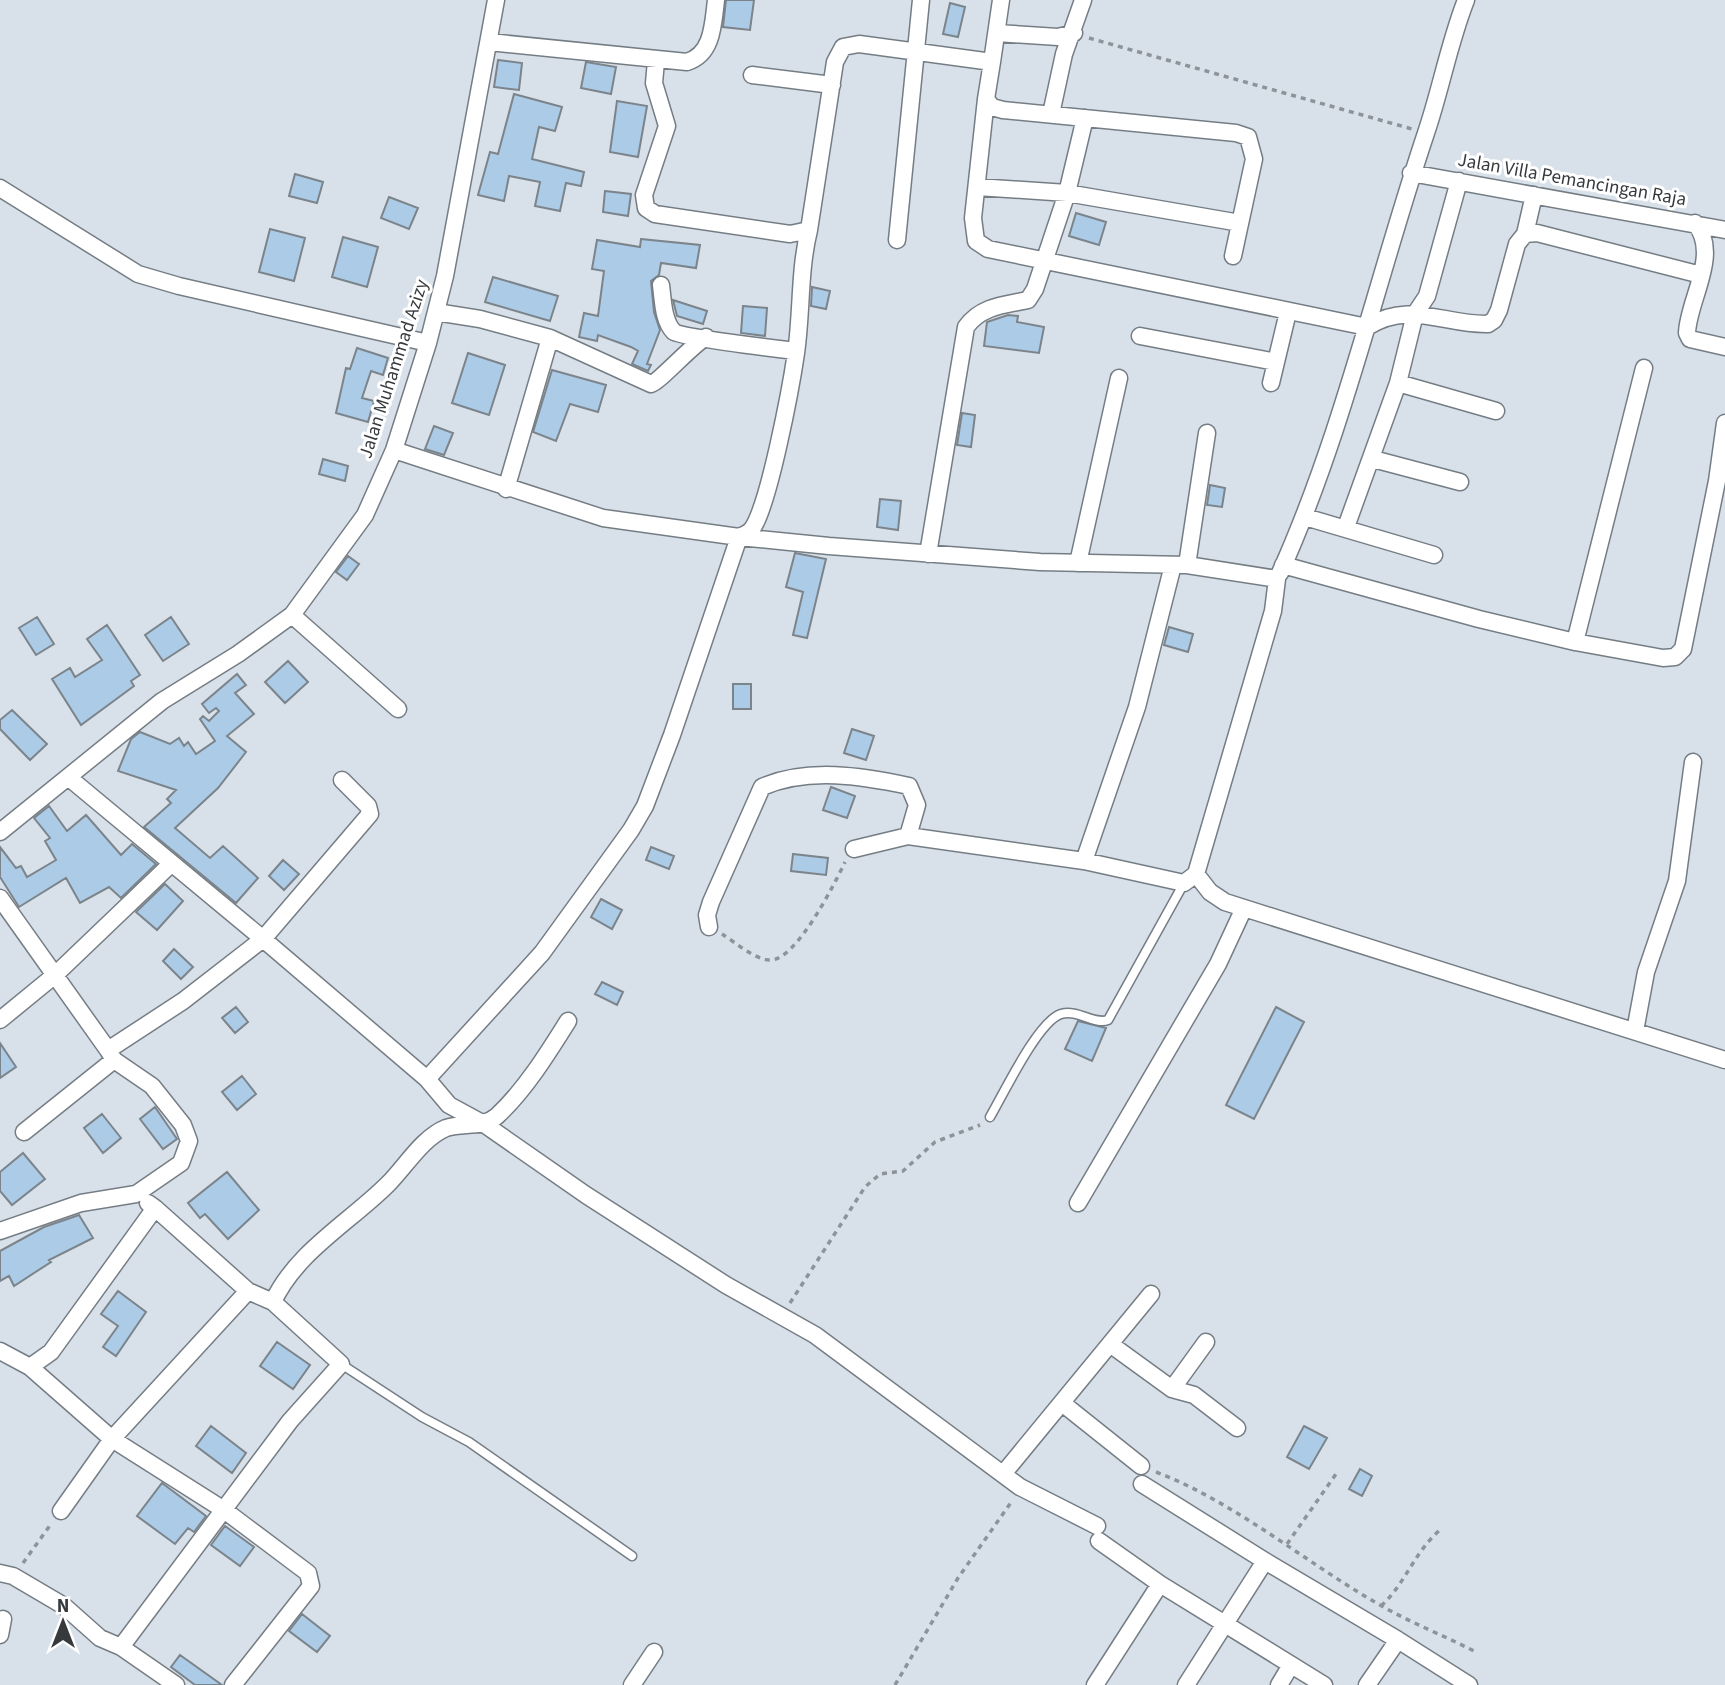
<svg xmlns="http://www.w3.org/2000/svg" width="1725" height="1685" font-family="'Source Sans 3',sans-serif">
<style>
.building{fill:#accbe6;stroke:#7c848b;stroke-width:2}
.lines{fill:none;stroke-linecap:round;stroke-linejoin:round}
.lane-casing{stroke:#757d84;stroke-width:11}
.street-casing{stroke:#757d84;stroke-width:19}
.path{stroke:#8c9399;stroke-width:3.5;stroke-dasharray:5 5;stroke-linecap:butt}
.lane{stroke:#fff;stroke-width:8}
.street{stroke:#fff;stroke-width:16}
.labels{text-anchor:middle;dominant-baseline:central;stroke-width:6;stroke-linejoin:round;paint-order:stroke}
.street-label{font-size:19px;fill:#363a3d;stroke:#fff}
</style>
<rect width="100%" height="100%" fill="#d8e1ea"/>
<path class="building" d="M726 0H754L750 30 723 27Z
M950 3 965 7 958 37 943 34Z
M498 60 522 63 519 90 494 87Z
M586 62 616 67 611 94 581 88Z
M514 94 562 107 555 131 539 127 532 159 584 172 581 186 566 183 560 211 535 206 540 182 509 176 504 201 478 195 490 152 498 154Z
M617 101 647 106 638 157 610 152Z
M295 174 323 182 317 203 289 196Z
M605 191 631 194 628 216 603 212Z
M389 197 418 208 409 229 381 218Z
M1076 213 1106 222 1099 245 1069 236Z
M270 229 305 238 294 281 259 272Z
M343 237 378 247 367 287 332 277Z
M641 239 700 245 696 268 661 263 659 275 651 281 654 312 660 330 647 364 651 365 648 371 632 364 638 351 631 347 598 335 597 341 579 337 584 313 598 316 604 271 592 269 597 240 640 247Z
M493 277 558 296 550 321 485 302Z
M812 287 830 291 826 309 811 306Z
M673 300 707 311 703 324 677 316Z
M743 306 767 308 765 336 741 333Z
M1008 315 1018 316 1017 322 1044 327 1039 353 984 346 987 322Z
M357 348 388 358 383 375 371 371 362 398 374 401 368 422 336 413 346 368 350 369Z
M468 353 505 365 489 415 452 403Z
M552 370 606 385 598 412 570 404 556 441 533 432Z
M962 413 975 415 971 447 957 445Z
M434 426 453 433 444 455 425 449Z
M323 459 348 466 345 481 319 474Z
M1210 485 1225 488 1222 507 1207 505Z
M880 499 901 501 898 530 877 527Z
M795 553 826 559 807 638 793 635 803 592 786 587Z
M348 556 359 564 347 580 336 572Z
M37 617 54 644 36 655 19 628Z
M171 617 189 644 163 661 145 635Z
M107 625 140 675 131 681 134 686 81 725 52 679 70 668 75 677 102 660 87 639Z
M1169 627 1193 634 1188 652 1164 645Z
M288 661 308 682 285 703 265 682Z
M237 674 246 685 235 693 254 714 227 736 246 752 218 788 175 828 210 858 223 846 258 878 236 903 144 827 171 803 167 799 176 790 118 771 131 739 140 732 170 744 179 738 184 746 188 742 196 754 215 741 200 719 203 716 209 721 219 711 216 708 209 713 202 704Z
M733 684H751V709H733Z
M12 710 47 744 30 760 0 729V720Z
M852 729 874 736 866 760 844 753Z
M831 787 855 796 847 818 823 810Z
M49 806 67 831 86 815 121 855 132 844 156 864 121 898 109 887 80 903 66 878 19 907 0 877V847L16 868 21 866 27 877 56 860 45 841 50 838 34 818Z
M651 847 674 856 669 869 646 860Z
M793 854 828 858 826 875 791 871Z
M283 860 299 874 284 890 269 876Z
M165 884 183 901 157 930 136 912Z
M601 899 622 910 612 929 591 917Z
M174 949 193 967 181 979 163 961Z
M602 982 623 992 617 1005 595 994Z
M236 1007 248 1022 235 1033 222 1018Z
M1276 1007 1304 1022 1254 1119 1226 1105Z
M1078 1021 1106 1028 1092 1061 1065 1049Z
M0 1043 16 1067 0 1078Z
M242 1076 256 1094 237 1110 222 1092Z
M155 1107 177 1139 163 1149 140 1119Z
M102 1114 121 1138 103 1153 84 1128Z
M23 1153 45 1179 12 1205 0 1191V1172Z
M227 1172 259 1210 228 1239 205 1214 200 1218 188 1203Z
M79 1215 93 1238 49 1260 51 1262 14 1286 9 1276 0 1281V1251L44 1227Z
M118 1291 146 1312 116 1356 103 1347 118 1326 101 1314Z
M277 1342 310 1365 293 1389 260 1366Z
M211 1426 246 1453 232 1473 196 1446Z
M1304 1426 1327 1438 1309 1469 1287 1457Z
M1360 1469 1372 1476 1362 1496 1349 1489Z
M162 1483 206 1516 194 1532 188 1528 175 1544 137 1516Z
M225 1526 254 1547 240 1566 211 1545Z
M302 1614 330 1636 317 1652 289 1631Z
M180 1655 222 1685H195L171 1667Z"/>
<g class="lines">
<g class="lane-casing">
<path id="lane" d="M990 1117C1003 1095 1038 1021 1061 1014 1078 1009 1094 1025 1108 1020L1184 883
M341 1364 422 1417 469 1442 632 1556"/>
</g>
<g class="street-casing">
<path id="street" d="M997 33 1058 37 1074 33
M489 42 687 62C713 54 713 24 716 0
M992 62 1001 0
M752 75 832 85
M986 99 973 218 976 241 988 249 1367 327C1410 300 1443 325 1488 324L1494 320 1499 310 1517 244 1525 234 1537 233 1701 275
M1051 114 1064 54 1083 0
M1411 173 1725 230
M977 187 1067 193 1240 223
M0 188 138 274 179 286 428 343
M1695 223C1721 254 1688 300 1687 333L1690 339 1725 347
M809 230 835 62 843 47 859 44 992 62 986 99 992 107 1003 110 1236 133 1248 137 1254 159 1233 256
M1525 234 1534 195
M897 240 921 0
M661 285C663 300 663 321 674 332 679 337 779 349 796 351
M436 312 480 319 550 338 651 384C659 382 691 346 706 337
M1140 336 1276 362
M1271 383 1288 312
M1398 383 1496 411
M394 450 603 518 739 537 829 546 1040 562 1187 565 1277 579 1273 611 1196 874 1210 892 1225 902 1725 1060
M1373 459 1460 482
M506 489 550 338
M1305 517 1434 555
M1346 527 1398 383 1415 314 1427 296 1459 181
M928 554 966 327C981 306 1004 305 1028 300L1035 289 1067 193 1085 118
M1078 563 1119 378
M1187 565 1207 433
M1283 565 1479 619 1575 642 1663 658 1675 657 1683 649 1717 481 1725 423
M1280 573C1343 433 1377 279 1426 133 1441 89 1449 43 1466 0
M292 615 398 709
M1575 642 1644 368
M342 780 368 806 370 814 263 939 427 1079 449 1105 484 1124 586 1195 726 1285 815 1335 1020 1487 1097 1526
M0 832 162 701 238 654 292 615 365 515 394 450 428 343 445 276 496 0
M908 836 1084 861 1184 883 1196 874
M1084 861 1137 707 1173 565
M0 898 108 1050
M709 927 707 915 711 902 762 787C808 767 862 776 909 786L917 805 908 836 854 849
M0 1020 55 975 171 864
M1635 1031 1646 972 1677 881 1693 762
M427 1079 542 953 631 830 645 806 672 735 739 537C744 535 749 533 752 529 769 505 791 387 796 353 802 311 799 271 809 230L790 234 655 214 646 208 644 195 667 126 654 83 656 61
M24 1132 114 1060
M1078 1203 1218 964 1244 908
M0 1231 81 1203 136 1194 181 1163 189 1141 183 1125 152 1086 114 1060 108 1050 183 1001 263 939 68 777
M273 1302C296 1252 350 1222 388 1184 406 1166 422 1138 446 1128 463 1122 482 1129 497 1116 525 1090 548 1053 568 1021
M1110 1344 1172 1389 1194 1395 1237 1428
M0 1351 30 1367 51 1352 155 1208 148 1203
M30 1367 112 1439 224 1510 308 1573 311 1586 233 1685
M1172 1389 1206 1342
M1062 1403 1141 1466
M1003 1474 1151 1294
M1142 1484 1265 1561 1186 1685
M61 1511 112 1439 248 1291
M1099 1541 1160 1584 1324 1685
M1265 1561 1398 1640 1367 1685
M0 1573 13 1576 64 1606 100 1638 121 1647 176 1685
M0 1635 3 1619
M1398 1640 1469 1685
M121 1647 290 1421 341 1364 273 1302 248 1291 155 1208
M632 1685 654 1652
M1095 1685 1160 1584
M1279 1685 1291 1665"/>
</g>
<path class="path" d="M1089 38 1412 129
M722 934C735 942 755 960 770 960 796 961 835 883 845 862
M790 1303 865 1187 880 1174 903 1171 935 1142 980 1125
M1156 1472C1235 1502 1306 1563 1380 1605 1411 1623 1445 1636 1476 1652
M1287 1544 1336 1474
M23 1563 51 1524
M1381 1606C1406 1583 1414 1552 1441 1529
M895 1685 958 1578 1012 1501"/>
<use href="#lane" class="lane"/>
<use href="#street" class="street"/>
</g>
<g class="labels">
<g class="street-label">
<text transform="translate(1572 180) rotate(10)">Jalan Villa Pemancingan Raja</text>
<text transform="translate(394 369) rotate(-72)">Jalan Muhammad Azizy</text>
</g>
</g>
<g transform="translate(63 1622)" stroke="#ffffff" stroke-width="5" paint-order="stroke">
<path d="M0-5L12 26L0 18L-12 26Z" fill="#363a3d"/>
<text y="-10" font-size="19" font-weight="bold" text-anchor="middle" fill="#363a3d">N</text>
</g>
</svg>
